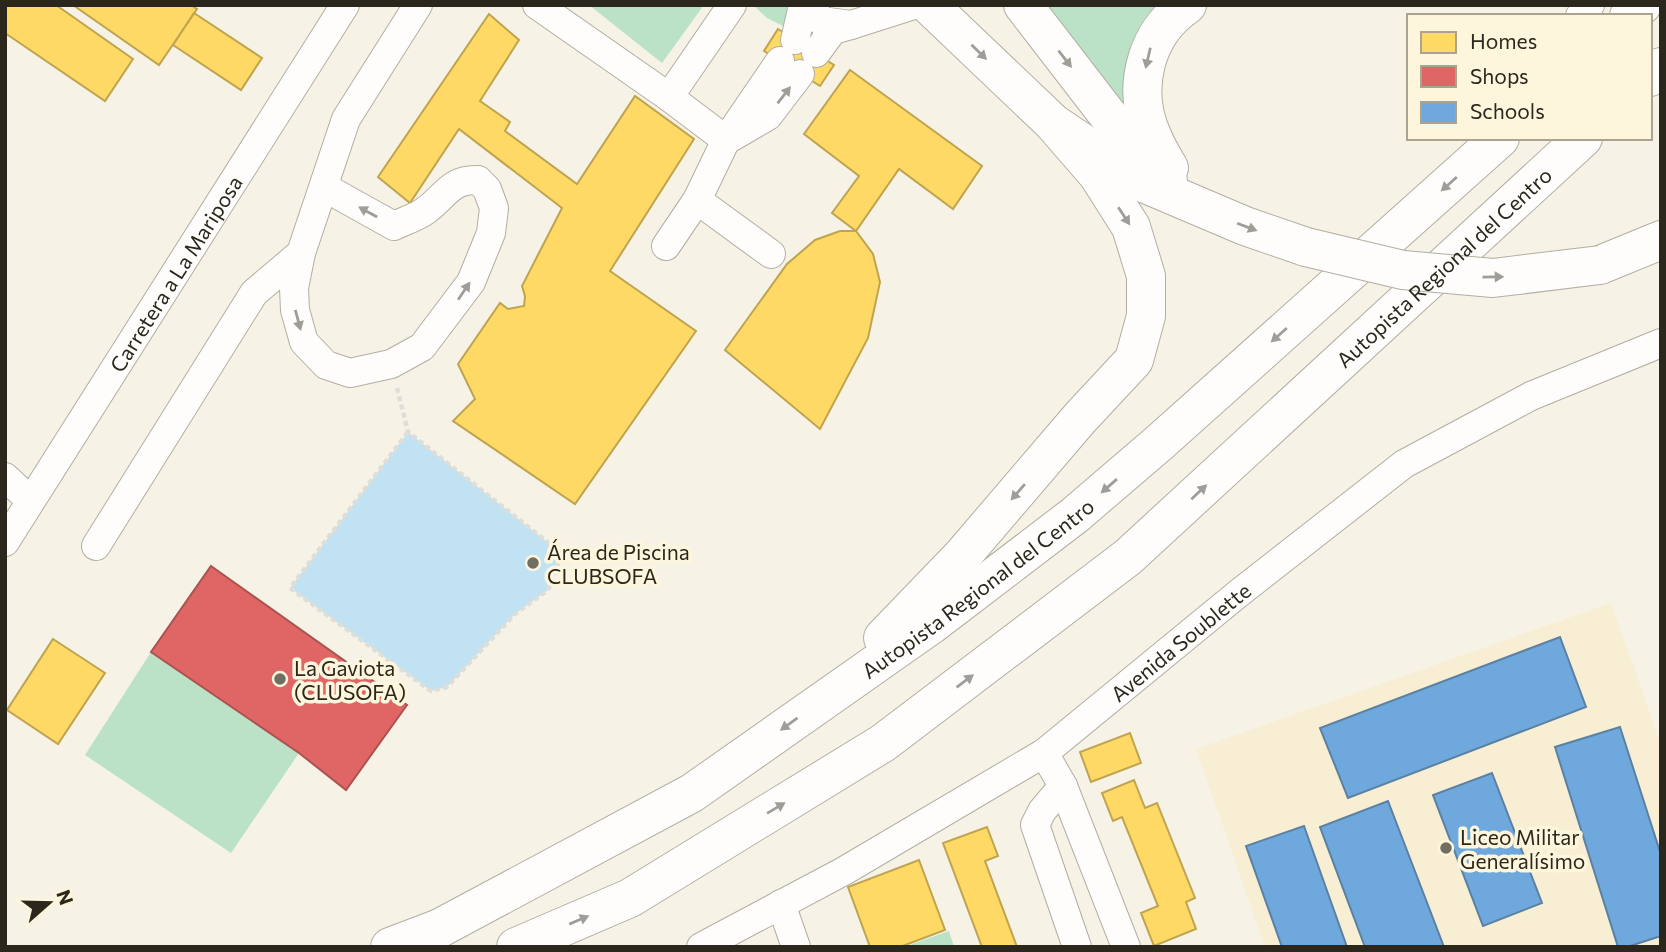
<svg xmlns="http://www.w3.org/2000/svg" width="1666" height="952" font-family="Commissioner,sans-serif">
<style>
.built{fill:#f7eed4}
.green{fill:#bbe2c7}
.water{fill:#c1e2f2}
.homes{fill:#ffd966;stroke:#bfa450;stroke-width:2}
.shops{fill:#e06666;stroke:#aa5350;stroke-width:2}
.schools{fill:#6fa8dc;stroke:#5b81a2;stroke-width:2}
.lines{fill:none;stroke-linecap:round;stroke-linejoin:round}
.minor-casing{stroke:#b2aea3;stroke-width:30}
.highway-casing{stroke:#b2aea3;stroke-width:40}
.path{stroke:#deddd8;stroke-width:4.5;stroke-dasharray:5 3.5;stroke-linecap:butt}
.minor{stroke:#fefdfb;stroke-width:28}
.highway{stroke:#fefdfb;stroke-width:38}
.highway-bridge-casing{stroke:#b2aea3;stroke-width:40;stroke-linecap:butt}
.highway-bridge{stroke:#fefdfb;stroke-width:38}
.oneway{fill:#9f9d97}
.poi-dot{fill:#726e62;stroke:#fef5dd;stroke-width:2.5}
.labels{text-anchor:middle;dominant-baseline:central;stroke-width:7;stroke-linejoin:round;paint-order:stroke}
.street-label{font-size:21px;fill:#2b271c;stroke:#fef5dd}
.poi-label{font-size:21px;fill:#2b271c;stroke:#fef5dd;text-anchor:start}
</style>
<rect width="100%" height="100%" fill="#f6f2e5"/>
<path class="built" d="M1611 603 1661 745V947H1265L1196 749Z"/>
<path class="green" d="M589 5H704L662 63Z
M753 5H794L791 30 767 18Z
M1041 5H1164L1133 124Z
M151 652 299 753 231 853 85 755Z
M949 931 954 947H904Z"/>
<path class="water" d="M408 432 555 548 558 568 548 590 515 614 447 687 431 691 290 588Z"/>
<path class="homes" d="M5 5H56L133 59 105 101 5 33Z
M73 5H191L197 9 159 65Z
M194 13 262 58 241 90 173 45Z
M489 14 519 40 480 101 510 122 505 131 577 184 635 96 694 139 610 271 696 331 575 504 453 421 475 399 458 364 500 303 508 309 524 306 525 296 522 286 562 208 459 129 410 203 378 177Z
M778 29 834 65 820 86 764 51Z
M850 70 982 166 953 209 899 169 856 231 832 213 859 176 804 134Z
M840 231H856L873 254 880 282 868 338 820 429 725 350 787 264 815 240Z
M53 639 105 673 58 744 7 710Z
M1130 733 1141 763 1091 782 1080 752Z
M1134 780 1145 808 1157 803 1195 898 1186 902 1196 929 1154 946 1141 913 1158 906 1122 817 1113 821 1102 793Z
M987 827 998 856 985 861 1017 947H982L943 843Z
M919 860 945 930 900 947H870L848 887Z"/>
<path class="shops" d="M211 566 407 705 346 790 299 753 151 652Z"/>
<path class="schools" d="M1560 637 1586 707 1348 798 1320 728Z
M1620 727 1661 855V936L1627 947H1618L1555 747Z
M1492 773 1542 903 1483 926 1433 795Z
M1388 801 1444 947H1365L1320 827Z
M1304 826 1347 947H1282L1246 846Z"/>
<g class="lines">
<g class="minor-casing">
<g id="minor">
<path d="M537 5 669 97 726 140"/>
<path d="M814 5 816 14 821 21 851 25 914 5"/>
<path d="M1580 16 1590 5"/>
<path d="M795 40 803 5"/>
<path d="M816 53 833 30 851 25"/>
<path d="M669 97 732 5"/>
<path d="M732 137 768 116 800 74"/>
<path d="M697 200 771 254"/>
<path d="M666 246 697 200 726 140 780 61"/>
<path d="M301 253 294 288 295 310 304 342 326 365 350 373 391 364 422 347 471 282 491 233 494 208 487 189 478 180C450 179 446 196 425 211 417 217 404 221 394 226L324 187"/>
<path d="M5 477 30 500"/>
<path id="s1" d="M5 542 345 5"/>
<path d="M96 546 254 293 301 253 346 119 418 5"/>
<path d="M1044 753 1063 786 1126 947"/>
<path d="M1063 786 1042 811 1035 825 1077 947"/>
<path d="M781 904 796 947"/>
<path id="s2" d="M701 947 844 871 1044 753 1239 593 1404 464 1531 396 1661 343"/>
</g>
</g>
<g class="highway-casing">
<g id="highway">
<path d="M929 5 1053 123 1139 181 1245 226 1306 247"/>
<path d="M1023 5 1134 149 1168 181"/>
<path d="M1629 16 1642 5"/>
<path d="M1650 77 1661 67"/>
<path d="M1169 168C1163 158 1157 148 1153 138 1131 91 1144 34 1187 5"/>
<path d="M1600 265 1661 240"/>
<path d="M883 638 962 556 1080 418 1134 360 1146 316V276L1131 227 1098 175 1053 123"/>
<path id="s3" d="M390 947 440 928 692 793 931 625 1075 515 1159 443 1500 138"/>
<path id="s4" d="M516 947 630 898 883 743 1128 557 1583 138"/>
</g>
</g>
<path class="path" d="M397 388 408 432 555 548 558 568 548 590 515 614 447 687 431 691 290 588 408 432"/>
<use href="#minor" class="minor"/>
<use href="#highway" class="highway"/>
<g class="highway-bridge-casing">
<path id="highway-bridge" d="M1306 247 1403 270 1493 278 1600 265"/>
</g>
<use href="#highway-bridge" class="highway-bridge"/>
</g>
<defs><path id="oneway-solid" d="M-6-.8H1V-3.2L6.5 0L1 3.2V.8H-6Z" transform="scale(1.75)"/></defs>
<g class="oneway">
<use href="#oneway-solid" transform="translate(979 52) rotate(44)"/>
<use href="#oneway-solid" transform="translate(1148 58) rotate(103)"/>
<use href="#oneway-solid" transform="translate(1065 59) rotate(52)"/>
<use href="#oneway-solid" transform="translate(784 95) rotate(-52)"/>
<use href="#oneway-solid" transform="translate(1449 184) rotate(138)"/>
<use href="#oneway-solid" transform="translate(368 212) rotate(-151)"/>
<use href="#oneway-solid" transform="translate(1124 216) rotate(57)"/>
<use href="#oneway-solid" transform="translate(1247 227) rotate(21)"/>
<use href="#oneway-solid" transform="translate(1493 277) rotate(-1)"/>
<use href="#oneway-solid" transform="translate(464 291) rotate(-56)"/>
<use href="#oneway-solid" transform="translate(298 320) rotate(75)"/>
<use href="#oneway-solid" transform="translate(1279 335) rotate(138)"/>
<use href="#oneway-solid" transform="translate(1109 486) rotate(139)"/>
<use href="#oneway-solid" transform="translate(1018 492) rotate(131)"/>
<use href="#oneway-solid" transform="translate(1199 492) rotate(-43)"/>
<use href="#oneway-solid" transform="translate(965 681) rotate(-37)"/>
<use href="#oneway-solid" transform="translate(789 724) rotate(144)"/>
<use href="#oneway-solid" transform="translate(776 808) rotate(-31)"/>
<use href="#oneway-solid" transform="translate(579 920) rotate(-23)"/>
</g>
<g class="poi-dot">
<circle cx="533" cy="563" r="7"/>
<circle cx="280" cy="679" r="7"/>
<circle cx="1446" cy="848" r="7"/>
</g>
<g class="labels">
<g class="street-label">
<text stroke="none"><textPath href="#s4" startOffset="1157">Autopista Regional del Centro</textPath></text>
<text stroke="none"><textPath href="#s1" startOffset="318">Carretera a La Mariposa</textPath></text>
<text stroke="none"><textPath href="#s3" startOffset="691">Autopista Regional del Centro</textPath></text>
<text stroke="none"><textPath href="#s2" startOffset="570">Avenida Soublette</textPath></text>
</g>
<g class="poi-label">
<text x="547" y="551">Área de Piscina<tspan x="547" dy="24">CLUBSOFA</tspan></text>
<text x="294" y="667">La Gaviota<tspan x="294" dy="24">(CLUSOFA)</tspan></text>
<text x="1460" y="836">Liceo Militar<tspan x="1460" dy="24">Generalísimo</tspan></text>
</g>
</g>
<rect width="1666" height="952" fill="none" stroke="#2b271c" stroke-width="14"/>
<rect x="1407" y="14" width="245" height="126" fill="#fef5dd" stroke="#aaa390" stroke-width="2"/>
<rect x="1421" y="32" width="35" height="21" fill="#ffd966" stroke="#aaa390" stroke-width="2"/>
<text x="1470" y="49" font-size="21" fill="#2b271c">Homes</text>
<rect x="1421" y="66" width="35" height="21" fill="#e06666" stroke="#aaa390" stroke-width="2"/>
<text x="1470" y="84" font-size="21" fill="#2b271c">Shops</text>
<rect x="1421" y="102" width="35" height="21" fill="#6fa8dc" stroke="#aaa390" stroke-width="2"/>
<text x="1470" y="119" font-size="21" fill="#2b271c">Schools</text>
<g transform="translate(49 903) rotate(70)" stroke="#fef5dd" stroke-width="5" paint-order="stroke">
<path d="M0-5L12 26L0 18L-12 26Z" fill="#2b271c"/>
<text y="-10" font-size="19" font-weight="bold" text-anchor="middle" fill="#2b271c">N</text>
</g>
</svg>
